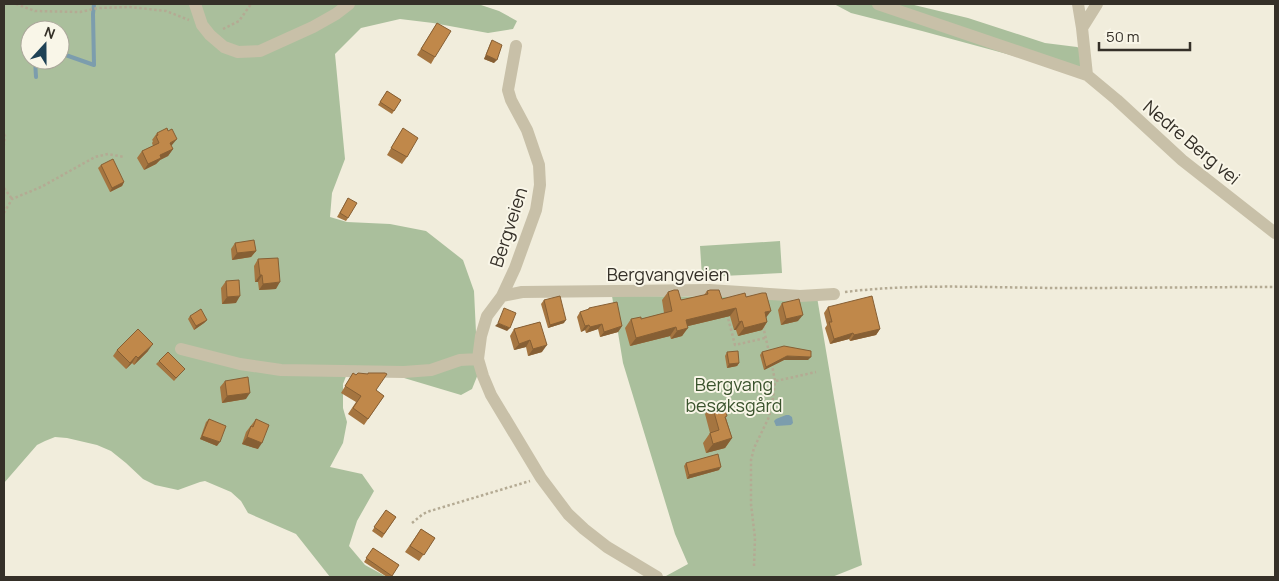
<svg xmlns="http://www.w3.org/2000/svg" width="1279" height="581" font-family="Manrope,sans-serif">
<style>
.green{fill:#aabf9c;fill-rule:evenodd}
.water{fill:#7c9dad}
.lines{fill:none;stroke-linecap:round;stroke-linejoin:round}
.stream{stroke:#7c9dad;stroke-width:4}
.path{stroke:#b4aa93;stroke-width:2.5;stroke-dasharray:2.5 2.5;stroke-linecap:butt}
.minor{stroke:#c8c0a8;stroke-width:12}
.wall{fill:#a57540}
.shaded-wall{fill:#865f34}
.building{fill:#c0884a;stroke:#865f34}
.labels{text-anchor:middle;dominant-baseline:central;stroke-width:4;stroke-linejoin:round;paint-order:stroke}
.street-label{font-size:18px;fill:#353028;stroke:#f9f6e8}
.park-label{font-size:18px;fill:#3a532d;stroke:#f9f6e8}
</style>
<rect width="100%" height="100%" fill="#f1eddc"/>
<path class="green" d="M4 4H478L499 11 517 21 513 29 488 33 433 23 400 19 361 28 335 54 345 159 332 193 330 217 347 222 390 224 426 231 463 260 474 291 478 374 472 389 461 395 394 375 350 366 343 384V408L347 422 343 443 330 467 362 474 374 491 357 521 349 546 365 565 387 577H330L296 534 248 513 241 501 231 492 205 481 200 482 178 490 155 485 143 479 126 463 111 451 97 445 67 438 55 437 45 441 37 445 4 483ZM30 30H60V60H30Z
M834 4H910L968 18 1045 43 1077 47 1090 53 1083 70 1018 57 922 31 851 13Z
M780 241 782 273 702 277 700 246Z
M612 296 817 297 862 565 832 577H666V576L688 564 675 534 623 363Z"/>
<path class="water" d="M786 415H789L792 417 793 423 791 425 776 426 774 421 776 419Z"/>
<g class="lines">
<path class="stream" d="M60 53 94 65 93 14 94 4
M35 60 36 77"/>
<path class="path" d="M16 4 35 11 80 12 98 8 130 7 166 11 189 20
M223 29 239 21 251 4
M4 134 5 136 4 145
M4 188 12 199
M4 213 12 199 41 187 95 157 108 154 124 157
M845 292C918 283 992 288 1065 288 1135 288 1205 287 1275 287
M727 314 735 345 765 338
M763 326 769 352
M776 381 816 372
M412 523 423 514 430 511 530 481
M754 566 755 538 751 504V460L754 448 769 417 773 398 775 381 772 365"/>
<path class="minor" d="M195 4 202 25 210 35 224 47 238 52 260 51 313 27 336 14 349 4
M878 4 1087 75 1117 100 1182 160 1275 233
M1078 4 1082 28 1087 75
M1082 28 1097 4
M516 46 508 90 511 100 527 130 539 165 540 185 536 210 515 268 502 296 487 316 481 336 478 359 483 376 491 395 541 478 568 514 584 529 607 547 657 577
M502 296 522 292 709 290 800 296 834 294
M181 349 240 364 281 370 404 372 431 370 460 360 478 359"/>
</g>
<path class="wall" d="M437 23 435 57 431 64 417 55Z
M492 40 494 63 484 59 490 44Z
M387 91 401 100 392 114 378 105Z
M403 128 407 157 402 164 387 155Z
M157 133 172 145 171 146 173 149 168 156 160 160 156 164 144 170 137 158 142 151 153 146 152 143 153 141 152 140Z
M101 165 124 182 122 186 110 192 98 168Z
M348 198V218L346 221 337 217Z
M235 243 256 251 251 257 232 260 231 249Z
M258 259 276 289 259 290 258 282H255L254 266Z
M226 281 236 303 222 304 221 288Z
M707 291 722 299 746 297 766 318 767 322 762 330 738 336 736 330H734L730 316 688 326 682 336 671 339 670 336 630 346 625 328 631 319H641L664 313 662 300 668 292 681 300 704 295Z
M544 300 564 323 548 328 541 304Z
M782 303 798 321 781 325 778 310Z
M828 307 880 329 876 335 850 341 849 339 830 344 825 328 827 325 824 313Z
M589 308 622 326 618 332 600 337 598 329 586 333 585 330 581 332 577 317 580 312 588 310Z
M190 316 207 320 204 323 194 330 188 319Z
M540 322 542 352 528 356 526 347 514 350 510 336 514 329Z
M117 350 148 351 134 365 132 363 126 369 113 356Z
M727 352 739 363 737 366 727 368 725 356Z
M762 352 808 360H784L764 370 760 355Z
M159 361 185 369 174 381 156 364Z
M353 373 384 396 364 425 348 414 356 402 341 393Z
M225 381 246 399 222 403 220 387Z
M712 405 726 418 732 438 725 448 706 453 703 443 710 433 705 414Z
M209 419 217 446 200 439 206 422Z
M256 419 258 449 242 444 246 432Z
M686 463 719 470 687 479 684 466Z
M386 510 396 517 382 538 372 531Z
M421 529 435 538 419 561 405 552Z
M373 548 399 565 390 577H387L364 562Z"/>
<path class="shaded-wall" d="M486 55 497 60 494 63 484 59Z
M177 139 172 145 165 149 170 143Z
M173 149 168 156 160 160 156 164 144 170 148 164 160 155Z
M124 182 122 186 110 192 112 188Z
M256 251 251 257 232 260 237 253Z
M260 275H262L258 282H255Z
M280 282 276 289 259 290 263 284Z
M240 296 236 303 222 304 227 297Z
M736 308 730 316 680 328 686 320Z
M771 311 765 319V312Z
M803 315 798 321 781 325 786 319Z
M207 320 204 323 194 330 196 326Z
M566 320 564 323 548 328 550 325Z
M742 321 736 330H734L739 322Z
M767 322 762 330 738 336 744 328Z
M498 323 510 328 507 331 495 326Z
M602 324 598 329 586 333 590 327Z
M589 325 585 330 581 332 585 326Z
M622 326 618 332 600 337 604 332Z
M676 327 670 336 630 346 636 338Z
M688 328 682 336 671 339 677 331Z
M880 329 876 335 850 341 854 335Z
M853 333 849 339 830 344 834 339Z
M530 340 526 347 514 350 519 344Z
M153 344 148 351 134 365 138 358Z
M547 345 542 352 528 356 533 349Z
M136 356 132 363 126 369 130 363Z
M787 356 811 357 808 360H784L764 370 766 367Z
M739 363 737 366 727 368 729 364Z
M250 393 246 399 222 403 227 396Z
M202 436 220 442 217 446 200 439Z
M247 437 262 443 258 449 242 444Z
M732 438 725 448 706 453 713 444Z
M721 467 719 470 687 479 689 475Z"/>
<path class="building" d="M437 23 451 31 435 57 421 49Z
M492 40 502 45 497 60 486 55Z
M387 91 401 100 394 111 380 102Z
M167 128 168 131 172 129 177 139 170 143 173 149 160 155 161 158 148 164 142 151 159 143 156 136 158 135 157 133Z
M403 128 418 138 407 157 391 148Z
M113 159 124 182 112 188 101 165Z
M348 198 357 203 348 218 340 213Z
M254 240 256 251 237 253 235 243Z
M278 258 280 282 263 284 262 275H260L258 259Z
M239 280 240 296 227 297 226 281Z
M674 290H678L681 300 708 294 707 291 710 290H719L722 299 745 293 746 297 762 293H766L771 311 765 312 767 322 744 328 742 321 739 322 736 308 686 320 688 328 677 331 676 327 636 338 631 319 641 317V319L672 311 668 292Z
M560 296 566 320 550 325 544 300Z
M872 296 880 329 854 335 853 333 834 339 829 322H832L828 307Z
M799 299 803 315 786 319 782 303Z
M617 302 622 326 604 332 602 324 590 327 589 325 585 326 580 312 589 309V308Z
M504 308 516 313 510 328 498 323Z
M201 309 207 320 196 326 190 316Z
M540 322 547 345 533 349 530 340 519 344 514 329Z
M138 329 153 344 138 358 136 356 130 363 117 350Z
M784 346 811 351V357L787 356 766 367 762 352Z
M738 351 739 363 729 364 727 352Z
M168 352 185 369 176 378 159 361Z
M353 373 356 375 358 373 368 374V373H385L387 374 376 390 384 396 368 419 353 408 361 396 345 386Z
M248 377 250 393 227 396 225 381Z
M723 402 727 416 725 417 732 438 713 444 710 433 719 430 712 405Z
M209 419 226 426 220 442 202 436Z
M256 419 269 425 262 443 247 437 251 426 253 427Z
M718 454 721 467 689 475 686 463Z
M386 510 396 517 384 534 374 527Z
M421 529 435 538 424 555 410 546Z
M373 548 399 565 392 576 366 558Z"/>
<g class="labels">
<g class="street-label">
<text transform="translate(1192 142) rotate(40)">Nedre Berg vei</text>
<text transform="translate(508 227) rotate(-72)">Bergveien</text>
<text x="668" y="274">Bergvangveien</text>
</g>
<g class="park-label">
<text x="734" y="384">Bergvang<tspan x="734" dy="21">besøksgård</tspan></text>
</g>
</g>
<rect width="1279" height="581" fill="none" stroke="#353028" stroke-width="10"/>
<g transform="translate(45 45) rotate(21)"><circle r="24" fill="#f9f6e8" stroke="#aba79b"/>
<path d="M0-4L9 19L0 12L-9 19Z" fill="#1f4255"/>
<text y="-8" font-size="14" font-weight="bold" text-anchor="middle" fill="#353028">N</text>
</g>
<path d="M1099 42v8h91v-8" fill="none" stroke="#353028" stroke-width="2.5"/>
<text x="1106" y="42" font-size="15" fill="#353028" stroke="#f9f6e8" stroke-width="4" paint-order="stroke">50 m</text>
</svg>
